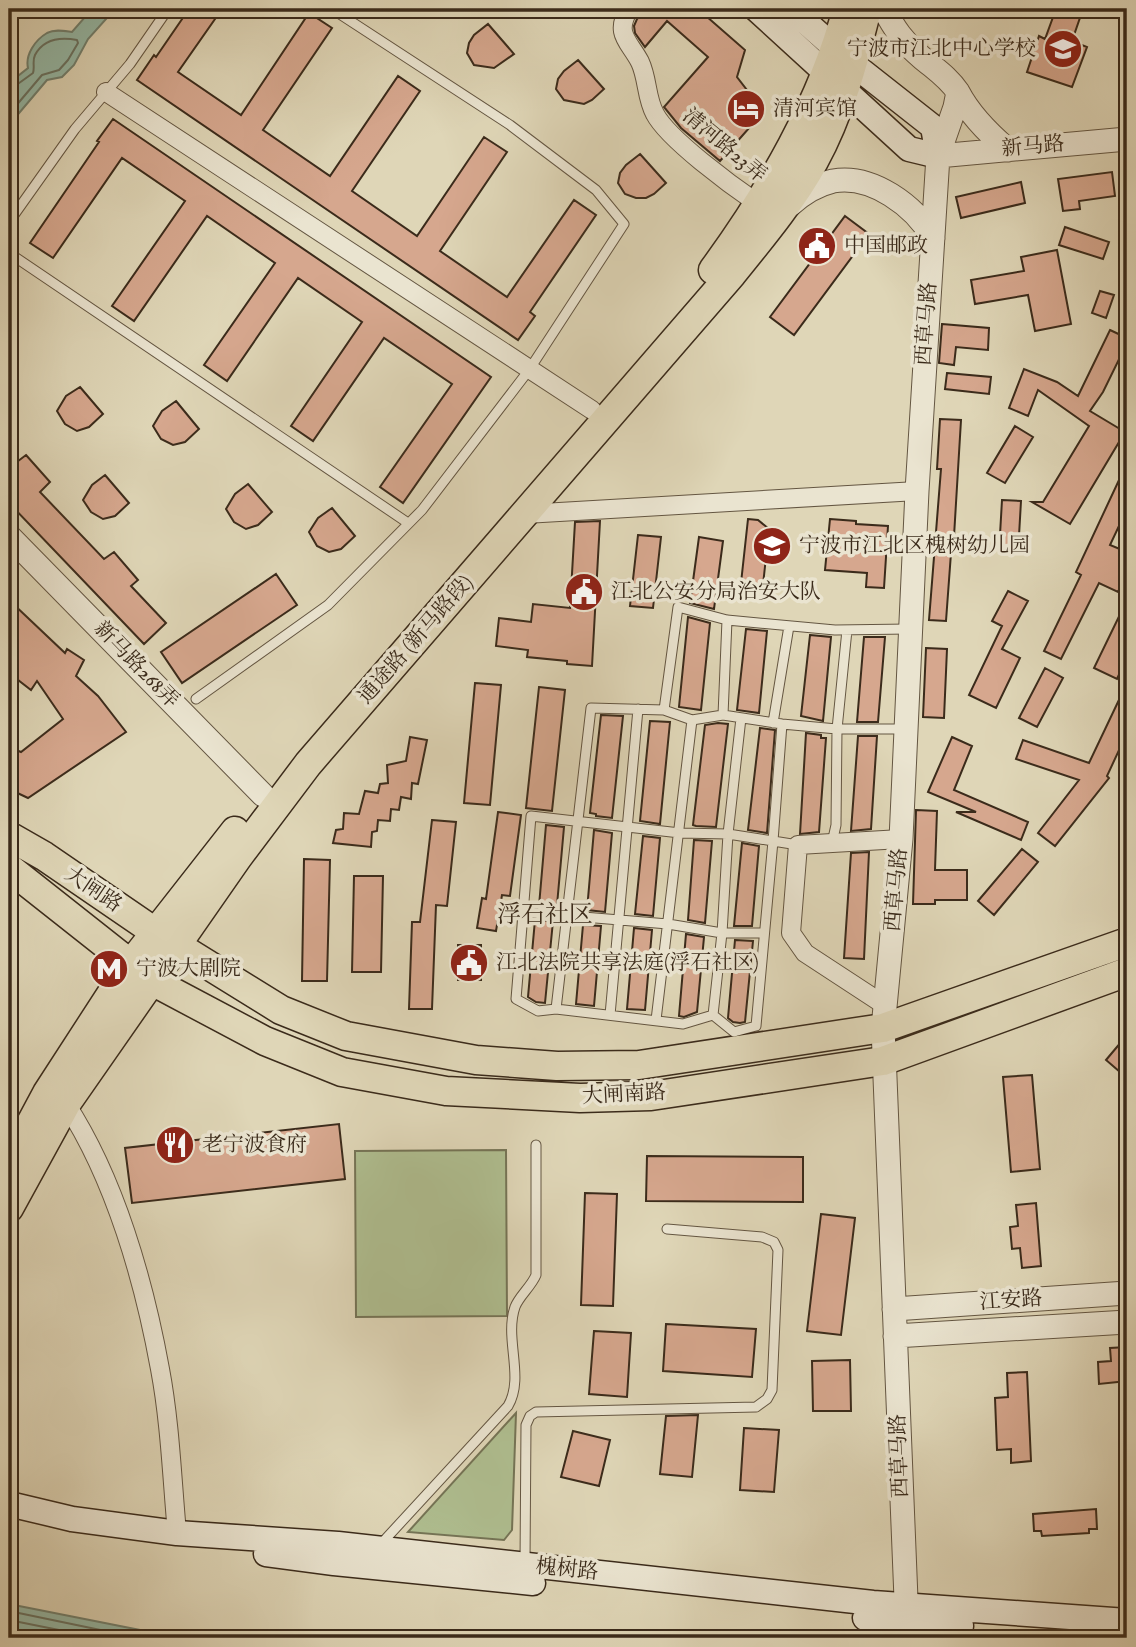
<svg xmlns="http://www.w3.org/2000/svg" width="1136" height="1647" font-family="'IM FELL English','Noto Serif SC',serif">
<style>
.green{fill:#afbe90;stroke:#757456;stroke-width:2}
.water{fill:#95baa8;stroke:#718170;stroke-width:2}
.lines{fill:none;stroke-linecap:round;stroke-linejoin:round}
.shore{stroke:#687262;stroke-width:2}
.building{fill:#d6a78e;stroke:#3b2b1b;stroke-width:2}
.service-casing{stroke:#645642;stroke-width:11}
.minor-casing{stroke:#645642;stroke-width:20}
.tertiary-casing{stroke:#645642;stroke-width:25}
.secondary-casing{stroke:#3b2b1b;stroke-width:27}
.primary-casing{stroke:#3b2b1b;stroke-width:31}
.service{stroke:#eae4d0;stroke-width:9}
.minor{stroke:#eae4d0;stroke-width:18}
.tertiary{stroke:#eae4d0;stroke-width:23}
.secondary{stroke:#eae4d0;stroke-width:24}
.primary{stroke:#dfd6b7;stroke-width:28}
.labels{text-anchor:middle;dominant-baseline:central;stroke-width:7;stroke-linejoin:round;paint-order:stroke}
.poi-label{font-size:21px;fill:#3b2b1b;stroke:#eae4d0;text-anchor:start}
.street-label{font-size:21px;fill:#3b2b1b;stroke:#eae4d0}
.quarter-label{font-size:24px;fill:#3b2b1b;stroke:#eae4d0}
</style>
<rect width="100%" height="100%" fill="#dfd6b7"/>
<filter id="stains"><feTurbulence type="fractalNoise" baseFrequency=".00286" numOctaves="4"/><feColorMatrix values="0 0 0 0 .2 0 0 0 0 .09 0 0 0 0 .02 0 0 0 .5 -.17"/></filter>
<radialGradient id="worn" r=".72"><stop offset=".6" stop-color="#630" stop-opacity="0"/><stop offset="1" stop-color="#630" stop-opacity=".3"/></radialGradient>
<path class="green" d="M506 1150 507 1316 356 1317 355 1151Z
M516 1413 512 1530 504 1540 408 1532Z"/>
<path class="water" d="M92 9H115L88 39 74 65 62 77 47 80 9 125V83L28 68C25 55 35 40 47 33 55 29 64 31 72 32Z
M9 1604 140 1630 154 1638H9Z"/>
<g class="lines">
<path class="shore" d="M9 87 15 86 33 73C35 67 32 61 35 55 44 38 61 37 77 40L78 43 68 60 59 70 42 75 9 114
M9 1611 139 1638
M9 1620 99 1638"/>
</g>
<path class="building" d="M189 9H222L178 72 241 115 309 13 332 28 263 130 330 176 398 76 420 91 352 191 417 236 484 137 507 152 440 251 507 297 574 200 596 215 530 312 535 316 518 340 137 80 154 55 156 57Z
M646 9H698L745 50 737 77 750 94 757 119 720 161 681 128 664 107 708 57 667 21 645 47 635 33 634 26 637 19Z
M1056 9H1083L1072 41 1087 47 1072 87 1027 72 1039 36 1045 39Z
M488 24 514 54 494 68 474 65 467 53 469 43 474 35Z
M578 60 604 89 592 100 584 104 564 100 556 89 558 79 564 71Z
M113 119 491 377 403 503 380 487 452 384 384 338 313 441 291 426 362 322 298 278 227 381 204 365 275 263 207 216 134 321 112 306 185 201 122 158 53 258 30 243 99 142 97 141Z
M640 154 666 183 654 194 646 198H636L625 194 618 183 620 173 626 165Z
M1112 172 1115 196 1079 201 1080 209 1063 211 1058 179Z
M1021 182 1025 203 961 218 956 197Z
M845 216 869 234 794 335 770 317Z
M1065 227 1109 242 1103 259 1059 245Z
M1057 250 1071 324 1035 331 1028 295 975 304 971 280 1024 271 1021 257Z
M1100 291 1114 295 1106 318 1092 313Z
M942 324 989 328 988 350 956 347 954 365 939 363Z
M1110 330 1127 338V343L1103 392 1090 411 1125 432 1070 524 1032 502H1043L1089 426 1038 390 1028 416 1009 408 1024 369 1057 382 1078 396Z
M947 373 991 377 989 394 945 389Z
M80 387 103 414 89 427 77 431 65 424 57 411 66 396Z
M176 401 199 429 185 442 173 445 161 439 153 426 162 411Z
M940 419 961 420 953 553H951L946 621 929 620 941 469H937Z
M1015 426 1033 437 1005 483 987 473Z
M26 455 50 482 40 492 104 559 114 552 138 580 131 586 166 623 144 644 9 503V468Z
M1127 463V509L1110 545 1127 552V573L1118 592 1099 583 1061 659 1044 651 1081 575 1076 572Z
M105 475 129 503 115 516 103 519 91 512 83 500 92 485Z
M248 484 272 512 258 525 246 529 234 522 226 509 235 494Z
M1002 500 1021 501 1018 553 999 552Z
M332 508 355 536 341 549 329 552 317 546 309 532 318 518Z
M748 519 758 520 769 529 763 585 741 583Z
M830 519 856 521V524L888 526 884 588 866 587 867 573 825 570Z
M600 521 592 666 567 664V661L527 657 528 650 496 646 499 618 531 622 533 604 570 608 575 522Z
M638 535 661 537 653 608 630 606Z
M699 537 723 541 714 609 690 603Z
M276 574 297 605 182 683 161 652Z
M1008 591 1028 601 1002 649 1020 658 996 708 969 695 1002 626 992 621Z
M9 600 65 653 67 649 84 660 76 676 98 696 126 732 28 798 9 789V747L21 752 63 719 37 681 31 690 18 680 9 692Z
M1127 600V657L1117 679 1094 668Z
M688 617 710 623 701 710 679 707Z
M746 629 767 631 759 713 737 710Z
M810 635 831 637 823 721 801 716Z
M864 637H885L878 722H857Z
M926 648 947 649 944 718 923 717Z
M1045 668 1063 678 1037 727 1019 718Z
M475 683 501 685 490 805 464 803Z
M1127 683V733L1107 776 1109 778 1055 846 1038 833 1079 780 1016 759 1023 740 1089 763Z
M539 687 565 690 552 811 526 808Z
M601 715 623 716 612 818 596 816V814L590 813Z
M650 721 670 722 660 824 640 821Z
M718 723 728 724 716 827 696 826 693 825 705 725Z
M760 728 775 730 767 833 748 830Z
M806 733 821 735V738H826L819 832 800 834Z
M858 736H877L871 829 851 831Z
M410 737 427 740 418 784 412 783 411 799 401 797 399 810 391 809 390 821 378 820 377 831 372 832 371 847 333 843 336 830 343 829 344 813 359 814 365 791 378 793 380 784 388 783 387 765 406 761Z
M952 737 972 746 954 790 1028 822 1021 840 956 812H976L928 792Z
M916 810 937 811 935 870H967V900H935V904H913Z
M498 812 521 815 510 896 502 895 496 931 477 928 482 898 486 899Z
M432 820 456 822 447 906 436 905 432 1009H409L412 922H420Z
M546 825 564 827 557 905 554 908 539 906Z
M594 830 612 833 605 912 587 910Z
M643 836 660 838 653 916 635 914Z
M694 840 712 841 705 923 688 920Z
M742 843 759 846 752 926H734Z
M1022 849 1038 862 994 915 978 901Z
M869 852 864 959 844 958 851 853Z
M304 859 330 860 327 981H302Z
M354 876H383L381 972H352Z
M535 920 553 921 545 1003 536 1002 528 997Z
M583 925 601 926 594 1006 576 1004Z
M634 928 652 930 645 1010 627 1009Z
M686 934 704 937 697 1012 684 1017 679 1016Z
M735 940 753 941 745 1022 740 1023 733 1022 728 1018Z
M458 945H481V980H458Z
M1127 1035V1078L1106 1060Z
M1032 1075 1040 1169 1011 1172 1003 1077Z
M339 1124 345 1179 132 1203 125 1148Z
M647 1156 803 1157V1202L646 1201Z
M585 1193 617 1194 613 1306 581 1305Z
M1036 1203 1041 1266 1022 1268 1020 1248 1012 1249 1010 1227 1018 1226 1016 1205Z
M821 1214 855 1218 841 1335 807 1331Z
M666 1324 756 1329 752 1377 663 1371Z
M594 1331 631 1333 627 1397 589 1394Z
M1127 1347V1381L1099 1384 1098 1362 1111 1361 1110 1348Z
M850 1360 851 1411H813L812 1361Z
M1027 1372 1031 1461 1011 1463V1449L997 1450 995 1398 1008 1397 1007 1373Z
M698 1415 692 1477 660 1474 666 1416Z
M744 1428 779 1430 774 1492 740 1490Z
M573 1431 610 1440 599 1486 561 1477Z
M1096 1509 1097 1529H1089V1533L1042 1536 1041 1531H1034L1033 1514Z"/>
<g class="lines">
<g class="service-casing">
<path id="service" d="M9 222 75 129 130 64 168 9
M9 253 408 523
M196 699 328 605 422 510 529 370 624 224 596 190 510 125 332 9
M664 710 692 720 723 715 782 724 837 729 847 630
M723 715 727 620
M773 723 789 626
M782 724 773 841 798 845
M531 816 680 833 728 834 773 841 756 1026 734 1032 713 1015 683 1024 556 1009 538 1011 516 999Z
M832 843 836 825 837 729H906
M523 912 668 924 722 933H764
M556 1009 591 708 664 710 678 607 727 620 835 630 909 629
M610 1015 638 709
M713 1015 722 933 728 834 741 718
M656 1020 692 720
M380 1545 508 1406C525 1377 504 1339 515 1307 519 1296 531 1287 536 1275V1145
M525 1563 526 1425 530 1416 536 1412 756 1407 767 1399 772 1390 778 1250 774 1242 762 1237 667 1229"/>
</g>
<g class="minor-casing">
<path id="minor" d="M629 9C614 34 629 41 640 62 648 79 646 98 655 114 668 139 732 186 757 203
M106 92 592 410
M525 514 917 491
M886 1006 805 953 791 933 798 845 901 839
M66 1104C115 1179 144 1281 160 1369 170 1422 172 1478 177 1533"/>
</g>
<g class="tertiary-casing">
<path id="tertiary" d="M884 9C894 28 904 43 921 57 935 69 948 77 958 92L955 107 938 156 917 491 901 839 883 1028 907 1624
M958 92C970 115 988 133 1008 150
M938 156 1127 139
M790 205C802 194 816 185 833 181 872 174 915 206 933 238
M9 536 263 795
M894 1309 1127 1293
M895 1336 1127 1322"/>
</g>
<g class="secondary-casing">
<path id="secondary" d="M756 9 909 149 938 156 933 127 853 64 791 9
M9 1504 72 1519 177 1533 338 1544 873 1603 1127 1621
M266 1554 334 1563 533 1583
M865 1618 907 1624 961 1626"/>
</g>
<g class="primary-casing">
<path id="primary" d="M713 270C769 194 823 101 847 9
M9 836 44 856 155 932 281 1010 346 1036 476 1060 557 1066 639 1065 883 1028 1127 942
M9 868 152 981 265 1041 342 1072 446 1091 580 1098 651 1096 883 1061 1127 972
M9 1164 47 1093 130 965 235 831
M9 1208 66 1104 238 857 308 764 732 274C761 238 792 201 814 161 840 114 854 60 867 9"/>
</g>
<use href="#service" class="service"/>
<use href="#minor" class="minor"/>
<use href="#tertiary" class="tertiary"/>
<use href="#secondary" class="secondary"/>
<use href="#primary" class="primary"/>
</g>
<defs>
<g id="school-disc" transform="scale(2.0125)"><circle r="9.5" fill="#8f2418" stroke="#eae4d0"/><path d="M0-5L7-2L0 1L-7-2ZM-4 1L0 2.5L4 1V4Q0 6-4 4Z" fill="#fff"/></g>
<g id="hotel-disc" transform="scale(2.0125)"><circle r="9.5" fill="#8f2418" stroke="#eae4d0"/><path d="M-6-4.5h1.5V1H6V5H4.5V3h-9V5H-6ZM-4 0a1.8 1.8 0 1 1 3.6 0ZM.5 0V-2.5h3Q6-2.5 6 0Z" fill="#fff"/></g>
<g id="civic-disc" transform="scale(2.0125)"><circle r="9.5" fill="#8f2418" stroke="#eae4d0"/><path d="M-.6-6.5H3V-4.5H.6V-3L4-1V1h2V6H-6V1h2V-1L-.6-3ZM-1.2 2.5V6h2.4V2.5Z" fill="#fff"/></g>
<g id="metro-disc" transform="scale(2.0125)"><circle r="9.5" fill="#8f2418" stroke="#eae4d0"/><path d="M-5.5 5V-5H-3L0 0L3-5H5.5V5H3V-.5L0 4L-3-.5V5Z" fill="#fff"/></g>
<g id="restaurant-disc" transform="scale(2.0125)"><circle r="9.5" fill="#8f2418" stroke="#eae4d0"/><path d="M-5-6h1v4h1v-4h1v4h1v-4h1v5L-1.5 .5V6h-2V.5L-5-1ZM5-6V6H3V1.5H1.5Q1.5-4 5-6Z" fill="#fff"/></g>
</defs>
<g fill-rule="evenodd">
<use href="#school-disc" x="1063" y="49"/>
<use href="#hotel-disc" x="746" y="109"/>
<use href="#civic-disc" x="817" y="246"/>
<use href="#school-disc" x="772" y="546"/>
<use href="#civic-disc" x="584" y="592"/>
<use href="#civic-disc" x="469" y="963"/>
<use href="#metro-disc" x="109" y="969"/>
<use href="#restaurant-disc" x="175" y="1145"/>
</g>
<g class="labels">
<g class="poi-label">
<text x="1036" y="49" text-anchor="end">宁波市江北中心学校</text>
<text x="773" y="109">清河宾馆</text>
<text x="844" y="246">中国邮政</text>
<text x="799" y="546">宁波市江北区槐树幼儿园</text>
<text x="611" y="592">江北公安分局治安大队</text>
<text x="496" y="963">江北法院共享法庭(浮石社区)</text>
<text x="136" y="969">宁波大剧院</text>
<text x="202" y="1145">老宁波食府</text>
</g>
<g class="street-label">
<text transform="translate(724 146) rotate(40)">清河路23弄</text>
<text transform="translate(1033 147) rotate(-5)">新马路</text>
<text transform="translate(927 324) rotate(-86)">西草马路</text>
<text transform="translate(416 640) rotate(-49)">通途路 (新马路段)</text>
<text transform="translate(136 665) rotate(46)">新马路268弄</text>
<text transform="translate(93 890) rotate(34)">大闸路</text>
<text transform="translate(897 890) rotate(-85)">西草马路</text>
<text transform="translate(624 1095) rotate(-3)">大闸南路</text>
<text transform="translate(1011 1301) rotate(-4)">江安路</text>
<text transform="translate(900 1456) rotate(-92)">西草马路</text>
<text transform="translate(567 1570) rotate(6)">槐树路</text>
</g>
<g class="quarter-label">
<text x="545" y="915">浮石社区</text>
</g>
</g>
<rect width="1136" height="1647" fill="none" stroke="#dfd6b7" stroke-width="35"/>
<rect x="10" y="10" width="1115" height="1626" fill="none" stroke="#3b2b1b" stroke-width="3.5"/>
<rect x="18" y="18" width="1101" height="1612" fill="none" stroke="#3b2b1b" stroke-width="2"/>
<rect width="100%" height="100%" filter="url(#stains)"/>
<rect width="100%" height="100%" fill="url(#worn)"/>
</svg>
